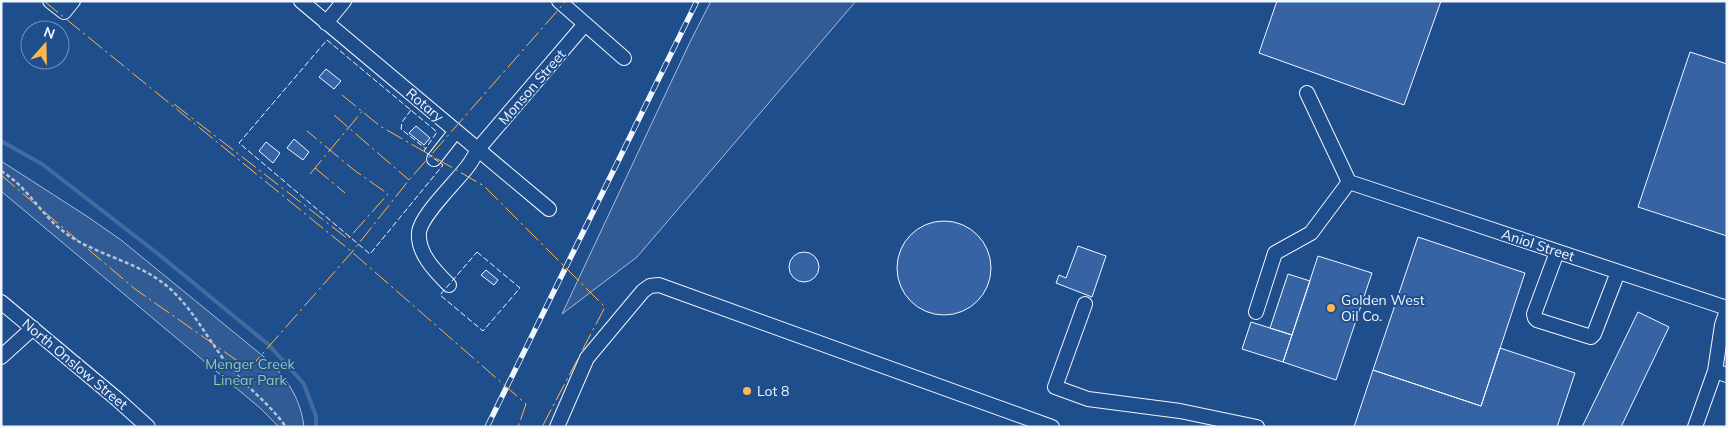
<svg xmlns="http://www.w3.org/2000/svg" width="1728" height="428" font-family="Mulish,sans-serif">
<style>
.green{fill:#305b95;stroke:#a8bbd7}
.lines{fill:none;stroke-linecap:round;stroke-linejoin:round}
.stream{stroke:#446ba0;stroke-width:4}
.building{fill:#3563a3;stroke:#f2f6ff}
.minor-casing{stroke:#f2f6ff;stroke-width:16}
.path{stroke:#b3c4dc;stroke-width:2.5;stroke-dasharray:4 2.5;stroke-linecap:butt}
.minor{stroke:#1f4e8c;stroke-width:14}
.rail-casing{stroke:#f2f6ff;stroke-width:5.5}
.rail{stroke:#1f4e8c;stroke-width:4;stroke-dasharray:11;stroke-linecap:butt}
.fence{stroke:#f2f6ff;stroke-width:1;stroke-dasharray:6 2.5;stroke-linecap:butt}
.power{stroke:#ffb74d;stroke-width:1;stroke-dasharray:18 4 2.5 4;stroke-linecap:butt}
.poi-dot{fill:#ffb74d;stroke:#1f4e8c;stroke-width:2}
.labels{text-anchor:middle;dominant-baseline:central;stroke-width:4;stroke-linejoin:round;paint-order:stroke}
.street-label{font-size:14px;fill:#f2f6ff;stroke:#1f4e8c}
.poi-label{font-size:14px;fill:#f2f6ff;stroke:#1f4e8c;text-anchor:start}
.park-label{font-size:14px;fill:#97c8a6;stroke:#1f4e8c}
</style>
<rect width="100%" height="100%" fill="#1f4e8c"/>
<path class="green" d="M711 1H856L637 257 562 314 690 42Z
M1 161 88 217 121 240 269 361C288 380 301 400 304 427H279L260 408 1 191Z"/>
<g class="lines">
<path class="stream" d="M1 141 42 164 157 253 269 345 304 384 316 416V427"/>
</g>
<path class="building" d="M1277 1H1441L1404 105 1259 53Z
M1690 52 1727 64V236L1638 207Z
M326 69 341 81 334 89 319 77Z
M416 126 430 138 424 145 409 133Z
M294 139 309 152 303 160 287 148Z
M266 142 280 153 273 163 259 151Z
M897 268a47 47 0 1 1 94 0a47 47 0 1 1-94 0Z
M1418 237 1525 273 1481 406 1373 370Z
M1078 246 1106 256 1092 297 1056 283 1059 275 1066 278Z
M789 267a15 15 0 1 1 30 0a15 15 0 1 1-30 0Z
M1318 256 1372 273 1336 380 1283 362Z
M486 270 498 280 494 285 481 275Z
M1288 274 1310 281 1292 335 1270 328Z
M1638 312 1669 327 1621 427H1582Z
M1251 322 1292 335 1283 362 1242 349Z
M1500 348 1575 373 1557 427H1354L1373 370 1481 406Z"/>
<g class="lines">
<g class="minor-casing">
<path id="minor" d="M50 1 64 12 73 1
M301 1 549 209
M559 1 624 58
M326 23 344 1
M1307 93 1349 182
M434 159 456 131
M1349 182 1727 308
M1557 252 1534 314 1535 318 1537 320 1591 337 1594 334 1618 272
M449 285C435 271 417 253 419 232 421 215 457 181 468 166 472 161 475 155 478 149L585 24
M1 302 117 399 148 427
M1085 304 1055 387 1088 399 1180 411 1257 427
M1727 310 1722 325 1715 371 1727 375
M1256 312 1275 253 1311 233 1349 182
M1 357 33 328
M557 427 587 358 643 291 650 286 659 285 1052 427
M1695 427 1715 371"/>
</g>
<path class="path" d="M1 171C28 187 41 215 64 232 92 253 127 259 156 278 192 301 208 344 236 374 253 392 272 407 286 427"/>
<use href="#minor" class="minor"/>
<g class="rail-casing">
<path id="rail" d="M487 427 697 1"/>
</g>
<use href="#rail" class="rail"/>
<path class="fence" d="M327 40 437 132 424 151 443 165 370 254 239 143Z
M411 110 402 122 401 129 426 149
M477 252 520 288 483 331 440 295Z"/>
<path class="power" d="M44 1 352 252 526 404 518 427
M342 95 380 126 484 186 605 307 542 427
M174 104 348 239 388 194 354 170 307 131
M334 115 409 180
M315 168 345 193
M310 174 365 108
M1 175 135 289 249 369 352 252 409 180 566 1"/>
</g>
<g class="poi-dot">
<circle cx="1331" cy="308" r="5"/>
<circle cx="747" cy="391" r="5"/>
</g>
<g class="labels">
<g class="street-label">
<text transform="translate(532 87) rotate(-49)">Monson Street</text>
<text transform="translate(425 105) rotate(40)">Rotary</text>
<text transform="translate(1538 245) rotate(18)">Aniol Street</text>
<text transform="translate(75 364) rotate(40)">North Onslow Street</text>
</g>
<g class="poi-label">
<text x="1341" y="300">Golden West<tspan x="1341" dy="16">Oil Co.</tspan></text>
<text x="757" y="391">Lot 8</text>
</g>
<g class="park-label">
<text x="250" y="364">Menger Creek<tspan x="250" dy="16">Linear Park</tspan></text>
</g>
</g>
<rect width="1728" height="428" fill="none" stroke="#f2f6ff" stroke-width="5"/>
<g transform="translate(45 45) rotate(20)"><circle r="24" fill="#1f4e8c" stroke="#7391ba"/>
<path d="M0-4L9 19L0 12L-9 19Z" fill="#ffb74d"/>
<text y="-8" font-size="14" font-weight="bold" text-anchor="middle" fill="#f2f6ff">N</text>
</g>
</svg>
